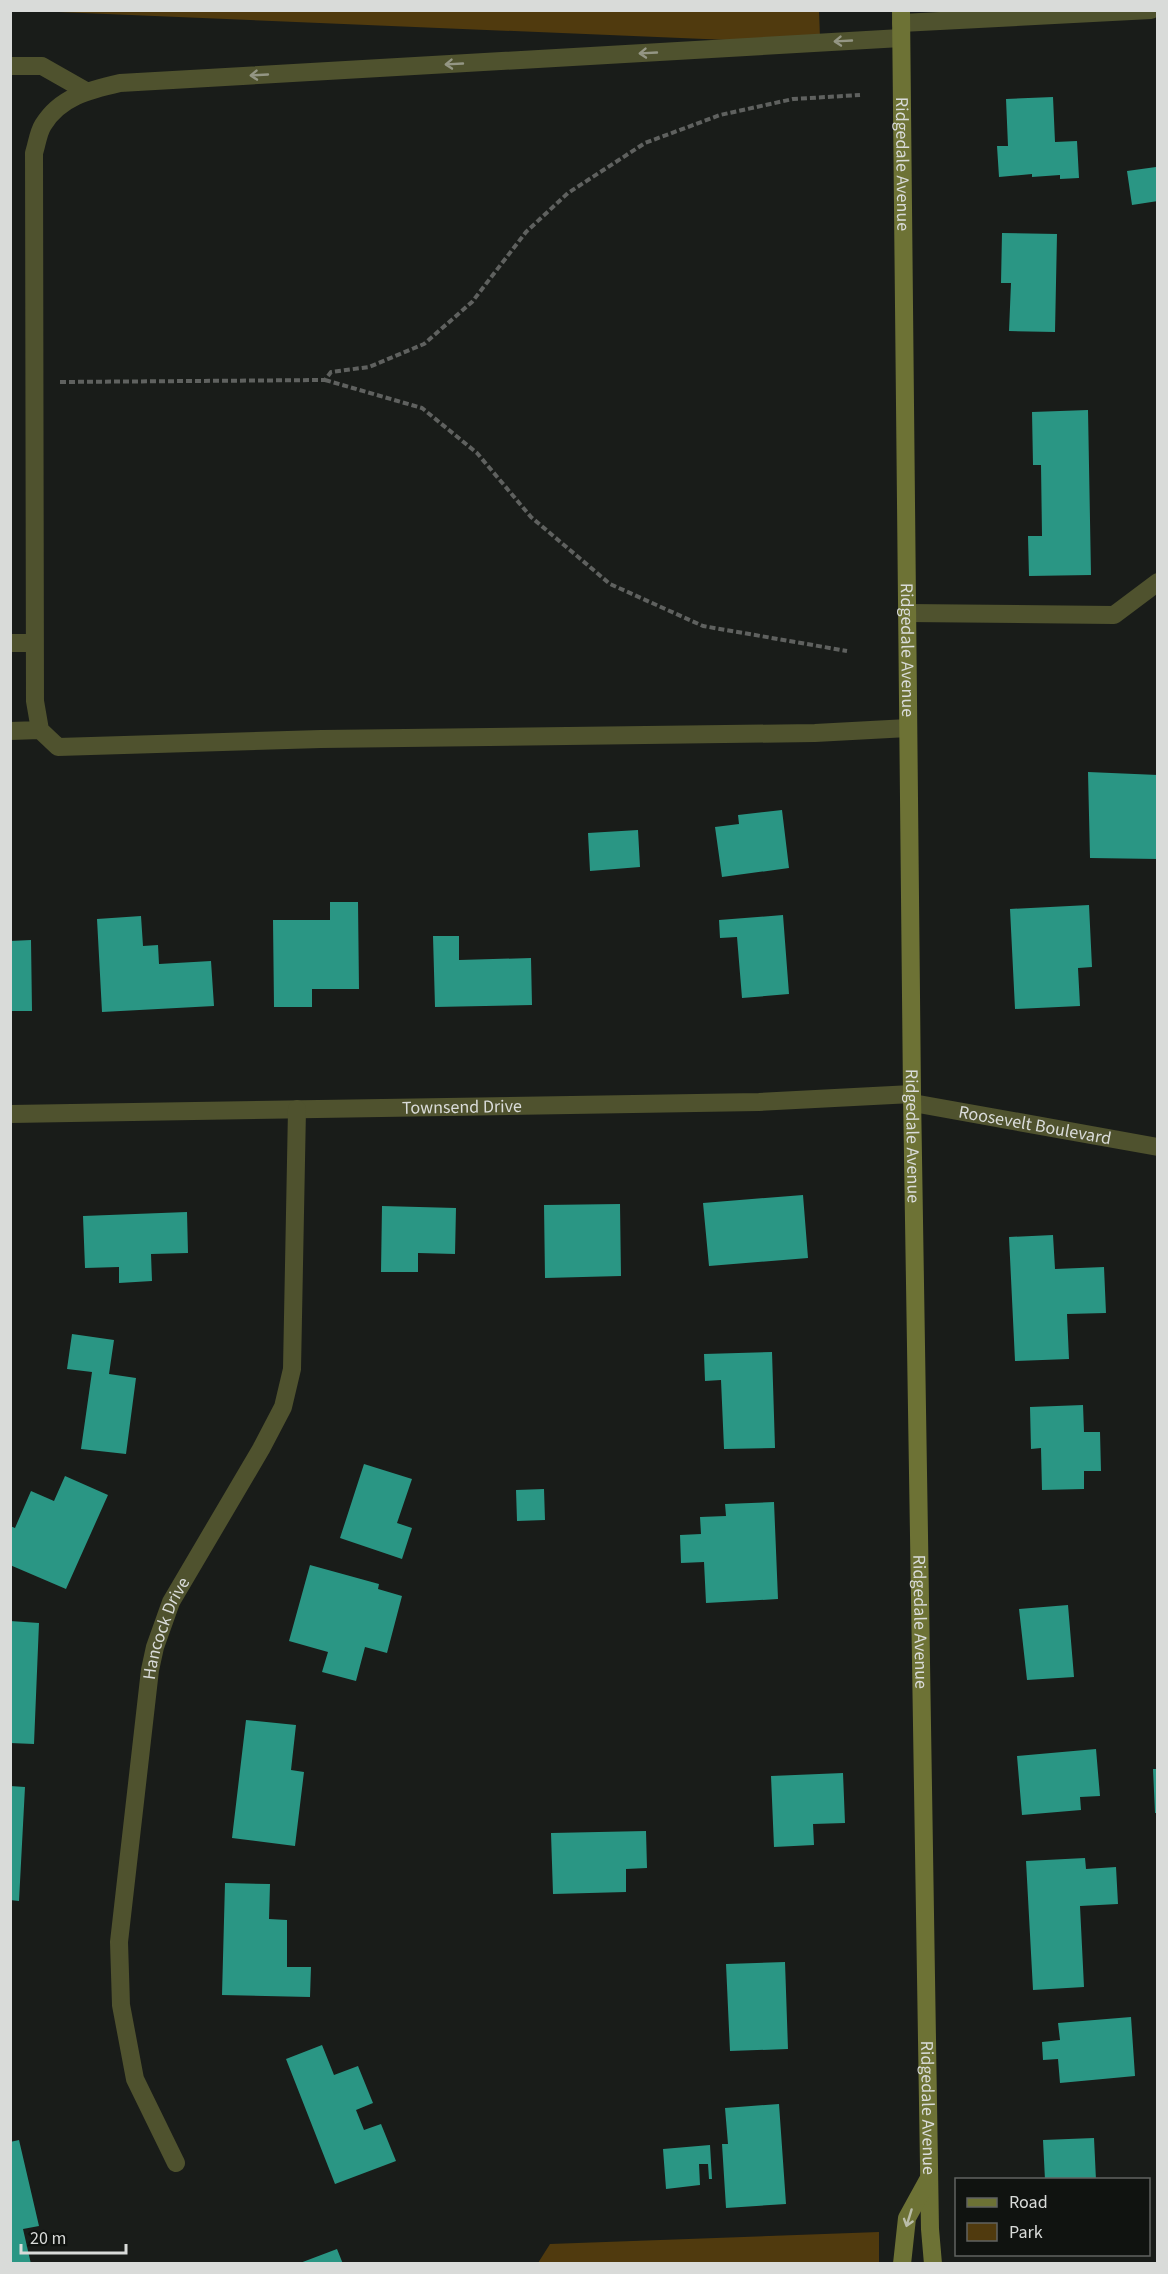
<svg xmlns="http://www.w3.org/2000/svg" width="1168" height="2274" font-family="'Source Sans 3',sans-serif">
<style>
.green{fill:#503a0e}
.building{fill:#2a9684}
.lines{fill:none;stroke-linecap:round;stroke-linejoin:round}
.path{stroke:#5f615f;stroke-width:4;stroke-dasharray:6 3;stroke-linecap:butt}
.lane{stroke:#4f522e;stroke-width:18}
.street{stroke:#4f522e;stroke-width:18}
.secondary{stroke:#6d7235;stroke-width:18}
.oneway{stroke:#949684}
.oneway2{stroke:#b9bca8}
.labels{text-anchor:middle;dominant-baseline:central;stroke-width:6;stroke-linejoin:round;paint-order:stroke}
.street-label{font-size:18px;fill:#d9dbd9;stroke:#101310}
</style>
<rect width="100%" height="100%" fill="#191c19"/>
<path class="green" d="M11 10H819L820 38 773 42Z
M879 2232V2263H538L550 2244Z"/>
<path class="building" d="M1053 97 1055 142 1077 141 1079 178 1060 179V175L1032 177V174L999 177 997 146H1008L1006 99Z
M1156 167 1158 201 1132 205 1127 171Z
M1002 233 1057 234 1055 332 1009 331 1011 283H1001Z
M1088 410 1091 575 1029 576 1028 536H1042L1041 465H1033L1032 412Z
M1088 772 1158 775V859L1090 858Z
M782 810 789 868 722 877 715 827 739 824 738 815Z
M638 830 640 867 590 871 588 833Z
M330 902H358L359 989H312V1007H274L273 920H330Z
M1089 905 1092 967 1078 968 1080 1006 1015 1009 1010 909Z
M783 915 789 994 742 998 737 937 720 938 719 920Z
M141 916 143 946 158 945 159 964 211 961 214 1006 102 1012 97 919Z
M433 936H459V960L531 958 532 1005 435 1007Z
M31 940 32 1011H10V941Z
M803 1195 808 1258 709 1266 703 1203Z
M620 1204 621 1276 545 1278 544 1205Z
M382 1206 456 1208 455 1254 418 1253V1272H381Z
M187 1212 188 1253 151 1254 152 1281 119 1283V1267L85 1268 83 1216Z
M1053 1235 1055 1269 1104 1267 1106 1313 1067 1314 1069 1359 1015 1361 1009 1237Z
M72 1334 114 1340 109 1374 136 1378 126 1454 81 1449 92 1372 67 1369Z
M772 1352 775 1448 724 1449 721 1380 705 1381 704 1354Z
M1083 1405 1084 1432H1100L1101 1471H1084V1489L1042 1490 1041 1448 1031 1449 1030 1407Z
M364 1464 412 1479 397 1523 412 1528 402 1559 340 1538Z
M65 1476 108 1495 66 1589 10 1565V1526L15 1528 31 1491 54 1501Z
M544 1489 545 1520 517 1521 516 1490Z
M774 1502 778 1599 706 1603 704 1562 681 1563 680 1535 701 1534 700 1517 726 1516 725 1504Z
M310 1565 379 1584 378 1589 402 1596 387 1653 365 1647 356 1681 322 1672 328 1652 289 1641Z
M1068 1605 1074 1677 1027 1680 1019 1609Z
M10 1621 39 1623 34 1744 10 1743Z
M246 1720 296 1725 291 1770 304 1772 295 1846 232 1838Z
M1096 1749 1100 1796 1080 1797 1081 1810 1022 1815 1017 1756Z
M1153 1769H1158V1813H1155Z
M843 1773 845 1823 813 1824 814 1845 774 1847 771 1776Z
M10 1786 25 1787 19 1901 10 1900Z
M646 1831 647 1868 626 1869V1892L553 1894 551 1833Z
M1085 1858 1086 1869 1116 1867 1118 1904 1080 1906 1084 1987 1033 1990 1026 1861Z
M225 1883 270 1884 269 1919 287 1920V1967H311L310 1997 222 1995Z
M785 1962 788 2049 730 2051 726 1964Z
M1131 2017 1135 2076 1060 2083 1058 2059 1043 2060 1042 2042 1060 2040 1058 2023Z
M322 2045 334 2075 358 2066 373 2103 356 2110 364 2130 381 2124 396 2161 335 2184 286 2059Z
M779 2104 786 2204 726 2208 722 2144H728L725 2108Z
M1094 2138 1096 2180H1045L1043 2140Z
M19 2140 39 2226 23 2229 31 2264H10V2142Z
M710 2145 712 2179H709L708 2164H699L700 2185 666 2189 663 2149Z
M337 2249 343 2264H300V2263Z"/>
<g class="lines">
<path class="path" d="M325 380 422 408 477 453 531 517 610 584 703 626 847 651
M60 382 325 380 331 372 369 367 424 344 472 302 526 232 568 193 645 143 720 115 793 99 860 95"/>
<path class="lane" d="M901 38 120 83C89 90 60 97 43 125 38 133 37 144 34 153L35 701 40 730 58 747 321 739 815 733 908 728
M10 66H42L86 91
M907 613 1114 615 1158 582
M10 643H34
M10 731 40 730"/>
<g class="street">
<path d="M901 23 1151 10"/>
<path id="s1" d="M913 1103 1158 1147"/>
<path id="s2" d="M10 1114 759 1102 912 1094"/>
<path id="s3" d="M176 2163 135 2079 121 2005 119 1942 150 1670 155 1647 171 1602 261 1449 283 1407 292 1369 297 1109"/>
</g>
<g class="secondary">
<path id="s4" d="M901 10 912 1094 930 2229 933 2264"/>
<path d="M902 2264 907 2218 929 2178"/>
</g>
</g>
<defs><path id="oneway-shaft" d="M-6 0H5M1.5-3L5.5 0L1.5 3" fill="none" stroke-width="1.6" stroke-linecap="round" stroke-linejoin="round" transform="scale(1.5)"/></defs>
<g class="oneway">
<use href="#oneway-shaft" transform="translate(843 41) rotate(177)"/>
<use href="#oneway-shaft" transform="translate(648 53) rotate(177)"/>
<use href="#oneway-shaft" transform="translate(454 64) rotate(177)"/>
<use href="#oneway-shaft" transform="translate(259 75) rotate(177)"/>
</g>
<use class="oneway2" href="#oneway-shaft" transform="translate(909 2218) rotate(107)"/>
<g class="labels">
<g class="street-label">
<text stroke="none"><textPath href="#s4" startOffset="154">Ridgedale Avenue</textPath></text>
<text stroke="none"><textPath href="#s4" startOffset="640">Ridgedale Avenue</textPath></text>
<text stroke="none"><textPath href="#s2" startOffset="452">Townsend Drive</textPath></text>
<text stroke="none"><textPath href="#s1" startOffset="124">Roosevelt Boulevard</textPath></text>
<text stroke="none"><textPath href="#s4" startOffset="1126">Ridgedale Avenue</textPath></text>
<text stroke="none"><textPath href="#s4" startOffset="1612">Ridgedale Avenue</textPath></text>
<text stroke="none"><textPath href="#s3" startOffset="550">Hancock Drive</textPath></text>
<text stroke="none"><textPath href="#s4" startOffset="2098">Ridgedale Avenue</textPath></text>
</g>
</g>
<rect width="1168" height="2274" fill="none" stroke="#d9dbd9" stroke-width="24"/>
<rect x="955" y="2178" width="195" height="78" fill="#101310" stroke="#606360" stroke-width="1.5"/>
<rect x="967" y="2198" width="30" height="9" fill="#6d7235" stroke="#606360" stroke-width="1.5"/>
<text x="1009" y="2208" font-size="18" fill="#d9dbd9">Road</text>
<rect x="967" y="2223" width="30" height="18" fill="#503a0e" stroke="#606360" stroke-width="1.5"/>
<text x="1009" y="2238" font-size="18" fill="#d9dbd9">Park</text>
<path d="M21 2244v9h105v-9" fill="none" stroke="#d9dbd9" stroke-width="3"/>
<text x="30" y="2244" font-size="18" fill="#d9dbd9" stroke="#101310" stroke-width="4.5" paint-order="stroke">20 m</text>
</svg>
